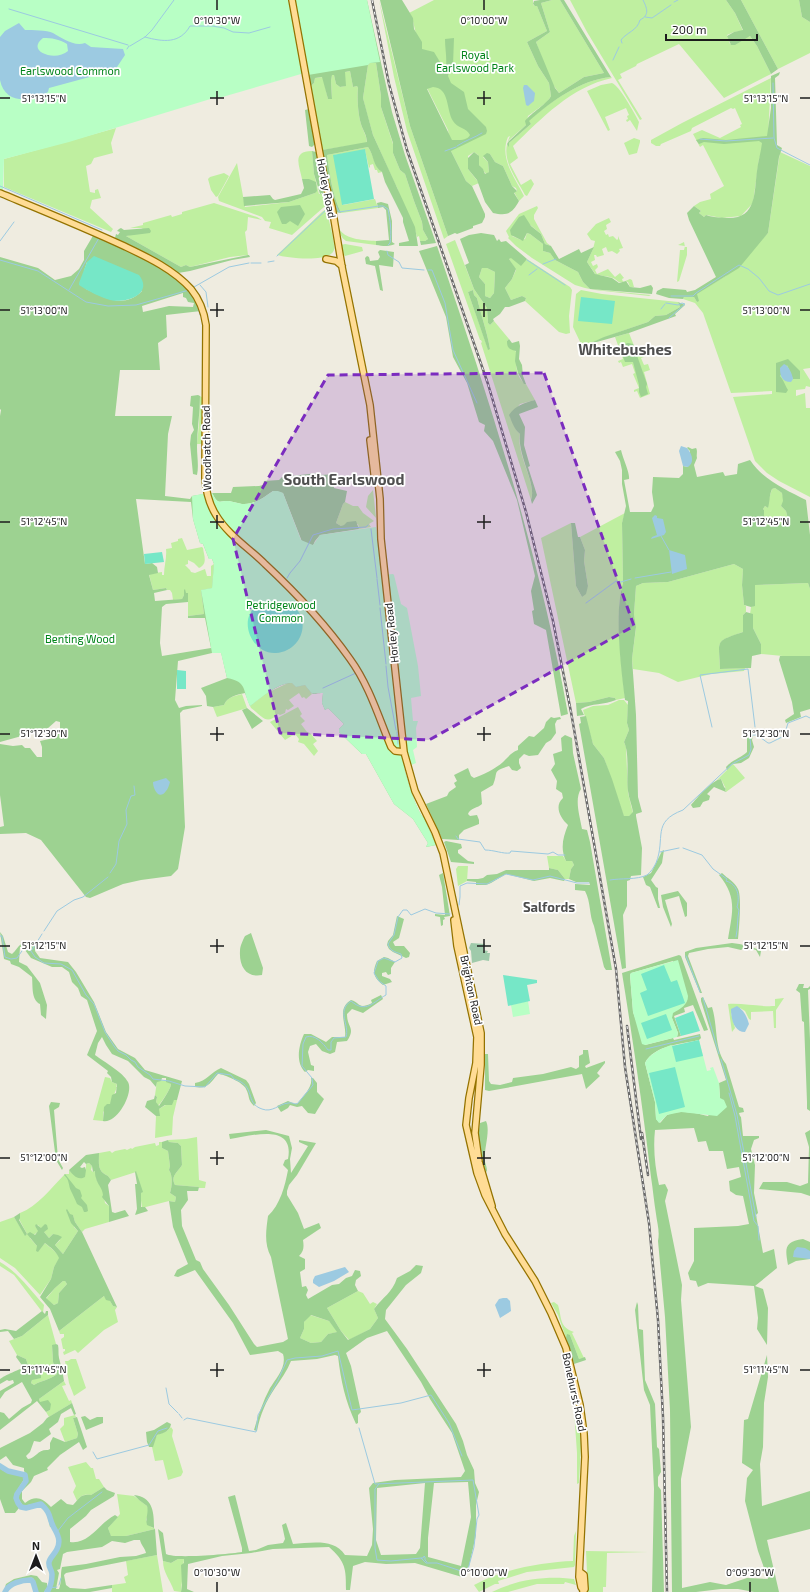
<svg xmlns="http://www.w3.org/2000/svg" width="810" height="1592" font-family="'Exo 2',sans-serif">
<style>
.grass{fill:#bfefa0;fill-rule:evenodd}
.forest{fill:#9dd291;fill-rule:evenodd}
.cemetery{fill:#9fcaaa}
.park{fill:#b8ffc5}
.pitch{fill:#76e7c7}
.water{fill:#9ccae1;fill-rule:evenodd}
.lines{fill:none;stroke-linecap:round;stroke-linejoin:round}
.stream{stroke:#9ccae1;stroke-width:1}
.river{stroke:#9ccae1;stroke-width:5.5}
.major-casing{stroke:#947300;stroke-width:8}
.major{stroke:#ffdc95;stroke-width:5.5}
.rail-casing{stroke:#6a6a6a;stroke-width:2.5}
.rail{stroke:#fff;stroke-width:1;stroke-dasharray:3;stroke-linecap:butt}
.marked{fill:#7b2cbf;fill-opacity:0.2;stroke:#7b2cbf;stroke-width:3;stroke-dasharray:8 5;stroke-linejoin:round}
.ticks{fill:none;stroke:#1c1c1c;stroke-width:1.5}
.labels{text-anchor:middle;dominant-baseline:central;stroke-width:3.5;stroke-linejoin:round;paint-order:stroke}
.park-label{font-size:11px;fill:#018419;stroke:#fff}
.street-label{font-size:11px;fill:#1c1c1c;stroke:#fff}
.quarter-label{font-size:13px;font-weight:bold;fill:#4f4f4f;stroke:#fff}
.district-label{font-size:15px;font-weight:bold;fill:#4f4f4f;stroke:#fff}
.ticks-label{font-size:10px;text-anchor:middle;fill:#1c1c1c;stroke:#fff;stroke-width:3.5;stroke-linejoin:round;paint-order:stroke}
</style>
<rect width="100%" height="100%" fill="#efece0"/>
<path class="grass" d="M379 0 410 126 448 236 444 239 407 131 394 77Z
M434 0H533V5L537 6 547 31 527 42 538 66 549 83 551 96 547 102 528 116 526 125 509 140 507 144 509 146V143L531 124 528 121C552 101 580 80 611 77L612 78C571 87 542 118 513 146L518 158 510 164 521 185 531 179 534 184 527 196 525 195C515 176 499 158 510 136L508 137C499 158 515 178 524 196L519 201 514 192 517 191 516 188 512 186 503 166 495 162 490 154 483 157 488 162 489 172 486 174 479 165 478 155 474 152 468 156V169L479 183 472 186 466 181 451 151 448 130 421 76 416 34 412 17 409 13Z
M552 0H560L604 73 584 77 559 93 551 82 536 42 550 32 541 3Z
M570 0H726L735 13 743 31 734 32 727 35 730 44 750 36 757 46 771 74 724 98 679 44 637 64 636 66 620 74 622 78 618 80 642 119 640 120 587 32Z
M741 0H799L802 17 810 22V53L778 69Z
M370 63H376L381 96V107L393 144V153L400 170 405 174 414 201 422 222 423 230 428 239 425 241H420L419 236 417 237C414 224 407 213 402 202 399 195 399 190 395 184L373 135 366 110 363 98 368 65Z
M350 71 353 87 357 86 358 88C357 99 358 116 362 127 365 135 366 134 367 143L322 150 311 86 314 83 315 78 323 77 328 99 332 98 331 81 332 75H334L336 84 340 87 345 86V72Z
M771 78 768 137 759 159 753 203 741 216 722 218 706 215 704 217 699 213 701 211 694 206 700 202 711 199 710 194 724 186 703 145 700 147 693 134 702 130 720 138 741 127 740 125 742 124 735 108 733 109 731 108 692 128 691 131 661 144 660 146H656L651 143V140L682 123Z
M612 83C619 85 635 114 639 122L637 131 630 120 627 122 626 120 628 119 627 116 629 115 626 108 605 117 610 130 608 131 587 91 601 85Z
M116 128 111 143 113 153 94 158 91 164 86 166 90 192 95 193V190L98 189 101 198 92 200 90 208 113 229 111 232 4 187V159Z
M634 138 640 140V142L637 153 629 155 624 143Z
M368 147C374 155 374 167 382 172L378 173 377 170H375L373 164 370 165V167L369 168 365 150 334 155 343 205 375 199 378 208 341 213C332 194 330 175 327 155Z
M312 151 314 174 319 194H324L326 207H324L292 235 269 228 271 222 265 221 262 217 219 201 218 197 237 163 245 207 289 202 315 193 309 179H302C299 165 292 151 312 151Z
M780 152 810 166V368L803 369 810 380V387L806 386 805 389 796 390V396L805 393 806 408H810V497L779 481 767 473 755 461 733 397 772 394V391L731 393 703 313 695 303 683 299 684 297H694L697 302 696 294 726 276 768 233Z
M224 173 229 176 218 196 216 197 211 190 208 179 210 177Z
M214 203 257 217 262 220 248 217 247 230 245 232 248 255 230 257 190 267 186 265 181 267 126 236 134 234 143 228H130L143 225V223L171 215 172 217 182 214V212Z
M537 206 538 208 534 215V219L547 243 551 246 545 244 541 234 529 224 512 236 521 240 525 239 527 233 530 234 543 244V251L550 253 555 260 578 272 583 282 590 289 651 295 649 296 595 290C588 289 582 287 575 285L532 258 516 246 508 238 509 237 506 231 519 214Z
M326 209C328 217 336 245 334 250 330 263 287 258 277 255L322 212Z
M335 212C338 217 337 226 340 230 347 240 364 240 376 241V245L346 241C337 235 337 222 335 212Z
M609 218 611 222 606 225 607 229 604 231 606 235 608 234 609 237 613 236 617 240 618 239V236L623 248 619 249 620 251 617 254 612 251 608 252 606 247 602 249 604 255 597 257 596 255H594L595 260 591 262 593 266 597 264 598 267 595 270 597 274 608 269 615 277 620 273 624 278 622 279 623 282 630 279 632 280 634 287H630L628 282 625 281C618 284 619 281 613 278 610 277 600 275 596 275L587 262 593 249 595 241 591 240 587 234 596 224Z
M455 240 474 289 487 308 488 323 490 325 494 321 509 339 507 341 517 353C515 363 516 379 526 384L535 400 520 404 510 417C514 423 514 429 520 434 516 455 537 483 531 500L481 343 482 342 481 340H480L446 244ZM473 290 474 295 477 298C481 315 487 331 490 349H488L468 292Z
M684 242 685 247H687V255L679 281 677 282 680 250H684L685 246 678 245Z
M345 244 362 247 363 251 345 256 342 253 341 245Z
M511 257 523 262 527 259 570 287 572 290 569 316 570 333 566 334 559 332 525 301 526 298 522 296 511 300 505 288 512 279 516 270 509 259Z
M482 268H487L495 272 494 293 490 298 485 296V284L479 277Z
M581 290 602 294 678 302 680 307 666 315 655 316 648 322 622 331 582 346 573 327 576 294Z
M629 333 638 356 643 355 644 357 641 358 644 365 648 364 650 370 644 372 650 394 640 398 637 391 634 392V390L639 388 633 374 635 373 632 364 623 367 621 362 619 363 618 361 623 359 615 337Z
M200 396 203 398V444H197L199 424Z
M775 488 782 493 784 501 781 506 786 511 788 519C780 525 774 528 764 524V510L763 509 765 506 768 508V502L772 489Z
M373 490 376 518 366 507 368 496Z
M345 502 353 506H358L363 513 374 521 369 524 371 527 359 529 358 524 341 526 336 523 343 504Z
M625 513 622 523 623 583C614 612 622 668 625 698L616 700 615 698 609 697 589 702 576 703 541 538 571 523 576 586 582 597 588 586 584 561 585 550 580 537Z
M182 538 187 550 202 547 203 548C204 556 208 564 199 568L194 563 188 560V564L185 565 190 570 191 572 195 573 205 569 207 576H211V566L214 564 212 588 201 590 204 614 188 616V593L184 595 182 599 173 600 172 593 170 590H167L166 588 153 590 149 574 162 572V575H164C164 566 167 558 166 549L172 548 171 543 178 541V539Z
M734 564 743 569 742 585 744 605 746 606V612L743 615V632C714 642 719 640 720 669L745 668 744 671 711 674 678 682 659 673 633 669 632 659 636 628 634 614 636 586 643 583 668 582Z
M808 583 810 589V656L793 657 761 654V644L753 628V615L750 614 751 607 755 605V585Z
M288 683H292L296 687 305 685 312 694 306 699 304 697 302 698 299 693 289 700 294 706 288 710 286 709 285 713 280 715 278 714C266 726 262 716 251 708L250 706 267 693Z
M242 694 247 708 217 717 213 707 224 705C227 697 235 696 242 694Z
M619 700H624L628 705 627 723 629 730 624 742 626 747 628 793 633 813 629 816 624 817 604 758 593 744 583 710 593 706 608 705Z
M298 707 302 714 300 716 305 721 301 724 307 732 310 733 317 741 313 744 318 751 314 756 304 744 298 742 299 739 295 734 285 740 270 722Z
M733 764 745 778 726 792 725 790 726 789 721 779 717 780Z
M547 856H563L566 861H572L574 865 571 869 569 879H565L558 870 549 868Z
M458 866H468L467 881 458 886 456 869Z
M784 998 776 1010V1028H774L773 1011 751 1012V1020L749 1019 745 1011 740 1008 731 1013 735 1028 732 1032 728 1004C744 1003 759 1007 775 1006V999Z
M105 1077 110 1078 112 1082 117 1084 116 1087H117L110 1105 103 1112V1121L93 1120Z
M161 1080 166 1081 171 1084C171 1089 162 1101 158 1106L156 1102 157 1097 155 1095 157 1081Z
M174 1100H177L173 1117 172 1135 155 1138 156 1116H159V1109Z
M197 1137 199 1180 206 1182 205 1188H199V1187L175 1185C170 1176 178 1172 182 1165L181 1146 178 1143 169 1142 168 1140 186 1139Z
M159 1142H162V1148L168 1151 170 1166 169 1170C173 1176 172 1186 170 1193L176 1197 175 1202 169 1201 142 1208 140 1193 142 1192 136 1172 111 1180 108 1176C97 1171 99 1164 99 1153L110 1151 112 1153 115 1151 125 1149 127 1150 131 1148 132 1149 135 1147 155 1143 156 1146 159 1145Z
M89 1163 92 1166 91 1170 93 1172 95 1171 97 1181 101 1186 103 1191 105 1203 109 1206V1222L85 1229 82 1232 75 1222 73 1215 74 1227 78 1231 63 1254 55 1245 60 1240 53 1234 49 1238 38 1225 35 1226 39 1231 30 1238 37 1246 38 1251 45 1243C50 1248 56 1251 60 1258L54 1267 51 1279 40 1295 15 1268 0 1258V1222L14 1217 25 1235 27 1234 19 1219 20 1213C38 1206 51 1188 65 1174H69V1170L72 1173 86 1170V1164Z
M0 1262C19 1273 30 1290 44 1305L43 1313 14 1275 0 1266Z
M63 1281H65L67 1284 59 1293 58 1303 54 1305 46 1299 55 1288Z
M358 1291 363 1293 370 1304 373 1302 377 1304 374 1309 378 1318 370 1329 349 1340 341 1331 327 1308Z
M104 1296 110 1301 113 1306 117 1307 115 1310 118 1322 104 1330 78 1353 75 1350 64 1355 63 1352 65 1351V1349H63L61 1339 64 1337V1334H60L59 1331Z
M554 1302 558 1305C562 1318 559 1327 574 1332L572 1333 584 1358 579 1359 570 1335 566 1338 558 1315 551 1303Z
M48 1315 56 1344 52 1346 53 1362 57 1374C50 1380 42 1380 34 1385L31 1383 37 1364 29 1368 26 1359 17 1355 9 1341 22 1336Z
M310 1315 329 1321 338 1332 328 1334 321 1342 311 1343 300 1338 304 1329V1322Z
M71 1359H76L86 1388 74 1396 69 1383 65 1361H68Z
M64 1381 66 1385 62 1386 69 1401 71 1400 72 1403 49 1417 46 1412 50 1410 40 1402 39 1399Z
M574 1410H577L581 1444 579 1483 577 1484V1453Z
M75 1415 76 1417 73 1418 78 1434 77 1438 65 1442 60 1429 64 1425V1418Z
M171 1427 173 1430 172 1436 183 1472 181 1476 168 1480 163 1460 155 1461 152 1447 157 1435 167 1431Z
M86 1462 91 1468H93L96 1479H99L104 1487 91 1495C84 1494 81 1495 77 1501L73 1492 76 1486 68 1467Z
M117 1494 134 1496 147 1506 149 1511 146 1520 151 1527 154 1528 155 1529 126 1536 111 1537 108 1528 120 1514Z
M576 1531 575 1565 574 1567 527 1572 498 1581 499 1584H495L479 1592 474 1585C500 1570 542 1562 573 1561L574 1536Z
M586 1551 648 1552 607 1553 606 1587H603V1592H588Z
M157 1555 163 1592H112V1585L126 1583 124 1577 128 1575 126 1561Z
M178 1559H184L181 1592 174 1591C170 1579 163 1573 163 1561L171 1563Z
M563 1578 574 1579 576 1585 565 1582 564 1584H537L508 1592H492C514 1581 538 1577 563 1578Z"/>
<path class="forest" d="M367 0 392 112 405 155 436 243 421 245 420 241H425L428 239 423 230 422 222 414 201 405 174 400 170 393 153V143L381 107V96L376 63H370L368 65 363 98 373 135 415 227 418 246H399V243L409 241 403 222V218L385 182 382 172C373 167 374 155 368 147L327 155C330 175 332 194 341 213L335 212 327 185 322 150 367 142C366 134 365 134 362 127 358 116 357 99 358 88L357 86 353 87 350 71 345 72 346 86 340 87 336 84 334 75H332L331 81 332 99H328L322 77 315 78 314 83 311 86 308 75Z
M380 0H402L413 18 414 29 422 42V49L434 52 443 67 446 66C447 57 445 49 445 39L454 38 453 65 449 72 448 76 451 83 464 92 468 109 486 127 487 131 486 134 451 151 466 181 472 186 485 214V217L482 223 473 226V228L457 234 455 233 448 236 410 126ZM433 87C450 88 446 110 453 121 457 128 467 128 470 135 467 141 458 140 452 140L427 89Z
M540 0H552L541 3 550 32 536 42 555 88 559 93 584 77 604 73 560 0H564L611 77C580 80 552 101 529 121L531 124 509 143V147L507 144 509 141 526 125 525 121C531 113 548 103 551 96L549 83 538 66 527 42 547 31 537 6H535L533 4 534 1Z
M726 0H741L778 69 771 74 757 46 750 36 735 45H731L727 36 734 32 743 30 735 13Z
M799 0H810V22L802 17Z
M780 72 779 75 775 78 777 145 782 148 779 157 768 233 739 268 697 294 699 301 697 302 694 297H684L683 299 669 298 656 294 657 291 663 288 686 290 687 292 695 290 716 277 689 220 687 213 694 206 701 211 699 213 704 217 706 215C714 218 719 217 727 218 757 219 754 193 757 171 758 161 761 152 762 143L759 141 724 144 704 142 699 144 696 140 703 138 726 140 767 136 771 108V76Z
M309 109 315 144 312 147 309 146 305 110Z
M312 151 316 152 324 194 322 195V193L320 194 314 174Z
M474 152 479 156V165L483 169 485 174 489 172 488 162 483 156 487 153 490 154 495 162 503 166 512 186 517 191 514 193 519 201C512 214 507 216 493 213L485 202 477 180 468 169V158Z
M302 179H309L316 182 317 191 315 193 289 202 244 206 243 197 270 195 273 199 275 200 301 194 304 188Z
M381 202 388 204 392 221V242L395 244C388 247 383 246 376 245V241L389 240 386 210 383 207 378 208 377 203Z
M300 205 305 214 298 226 290 221 286 224H282L277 212 281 207Z
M524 215 531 226 541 234 545 244 551 246 559 259 579 249 581 253 594 247 587 262 595 274 612 278 619 283 626 281 630 287 640 288 651 285 653 288 652 294 590 289 583 282 578 272 555 260 550 253 543 251V244L530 234 527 233 523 241 511 235 510 230 519 217Z
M121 228 124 230 149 228 151 231 150 233 126 236 181 267 186 265 190 267 248 255H249L250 257 232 260 190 271 178 273 147 254 115 238 116 234 118 235 120 232 117 231 119 229Z
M481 233 494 235 497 241 499 239 501 242 506 241 527 259 521 266 511 258 509 259 516 269 512 279 505 288 511 300 522 296 526 298 525 301 509 307H505L500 314 493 319 494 321 490 325 488 323 487 308 474 289 465 265 469 263 460 239 469 235ZM482 268H487L495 272 494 293 490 298 485 296V284L479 277Z
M94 234C126 249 170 265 192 294 196 299 198 305 201 311L166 315 167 337 158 343 160 370H120L115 416H172L168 434 165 496 190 499 192 496 204 494 402 761C405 772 416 812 424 818L436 845 426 847 428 843 413 819 394 804 366 754H362L339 732V729L344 724 328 708 325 710 322 703 323 693C310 693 315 698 305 685L296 687 292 683C279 682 261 698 250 706L245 693C236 695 227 697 224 705L213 707 207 706 206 696 201 688 227 678 221 652 212 653 178 661 175 700 179 708 186 706 202 705V706L183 710 180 713 185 827 178 869 171 876 141 880 123 884 90 898 86 897 41 840 26 833 0 834V827L4 826 0 795V416L1 410 0 409V257L38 268 55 280 71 276 79 269 84 260V251ZM87 262 142 291C124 309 105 298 86 289L84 271ZM183 293V297L186 298 188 302 194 303 193 307 169 306 143 312 142 306ZM136 499 191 502 193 519 200 543 203 544 209 559H212L214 564 212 588 201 590 204 614 188 616V618H205L211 648 162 656 160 643 162 607 166 604 188 602V593H186L185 589 184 590V595L182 599 155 601 154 593 167 590 166 588 153 590 149 575 158 573 157 567 152 563 145 564ZM56 721 60 722V730L54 732V738L40 741 42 747V757H37L30 748H25L22 745 13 746 0 744V742L47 729Z
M437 246C490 401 539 553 568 714L561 716 546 630 534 624 532 611 534 610 531 591 535 576 517 500 493 441 484 431 485 425 479 422 467 383 453 357 446 317 419 251Z
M380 250 394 252 393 267 379 265 383 291 380 290 375 266 366 264 365 258 367 256 369 257 370 261 378 260 380 257 378 252Z
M473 290 474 295 477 298C481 315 487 331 490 349L488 350 468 292Z
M678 302 685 305 675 314 676 316 629 333 586 345 604 337 648 322 655 316 666 315 680 307Z
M509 339 512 343 519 341 520 346 519 359 522 365 523 376 526 384H524L518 373 515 361 516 351C509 349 507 348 507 341Z
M628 343 633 344 647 384 646 387 648 394 641 397 639 392V385L633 362H625L620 349 621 345Z
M788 359 800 371V379H793L787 365 780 376C784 381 785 385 788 390L786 393 776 392V363Z
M198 395 200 396C200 413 197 430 197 447 197 456 199 466 197 475L193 474 190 444 191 435 194 430 192 424 193 407 190 406 191 396Z
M535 400 538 407 519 414 525 427 524 445 530 466 528 467 537 495 532 504 531 500C537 484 517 455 520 434 514 429 512 422 509 415 516 405 524 403 535 400Z
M688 447 692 449 696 448C698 451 696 455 697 458L694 465 697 477 723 472 725 476 737 474 738 464 750 460C763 480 786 490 806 500L810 535V589L808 583 755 585V606L751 607 744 605 742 585 743 569 734 564 668 582 643 583 636 586 634 614 636 627 632 659 636 715 638 797 642 812 636 814V816L642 848 641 875 631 876 630 880 627 881V906L623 915 626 968 622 969 579 724 581 723 580 717 586 716 593 744 604 758 612 779 624 816H629L633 812C632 805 629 799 628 791 626 777 630 754 624 742L629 730 627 723 628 701 625 700C621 669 614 612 623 583L622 523 626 506 622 484V470L620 461 615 452 621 450C623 459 630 473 629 479L624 480 630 512H651L654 506 652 492 653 477 679 478 683 474V466L688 467 690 451 687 448ZM775 488 782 493 783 501 781 506 786 511 788 519C780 525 774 527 764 524V510L763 509 765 506 768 508C770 501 769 496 772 489Z
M318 473 320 475 338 474 337 477 333 478 334 488 347 491 345 502 343 504 336 523 341 526 344 525 347 522 356 521 359 529 320 535 315 541 308 557 283 493 273 491C263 498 254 505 242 504 238 503 233 502 229 501 217 501 219 505 212 493H231L233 487 259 486 263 485 264 481 279 480 282 477Z
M571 523H575L578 537H580L585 550 584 561 588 586 586 594 582 597 576 586Z
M746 612 753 614V628L761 644V654L752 656 751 668 720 669C719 639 714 642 743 632V615Z
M780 656H810V709L800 712 801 717 786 723 785 720 794 714 792 702 779 660Z
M609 697 615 698 616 700C604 705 592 703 581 709L584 715 577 716 576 703 589 702Z
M247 708 263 721 252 729 242 710Z
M551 717 554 718 560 717 561 719 557 720 555 724 556 733 551 740 546 743 538 755 529 756 524 754 519 759V763L521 768 517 771 512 770 509 766C491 772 499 771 493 785L481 792 482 804C478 808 470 808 468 814L470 816 477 815 479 820V824L464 830 459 835V840L442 839 426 804 447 796 449 792 456 787 454 783 457 781 454 775 468 768 471 776 474 778C483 775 499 767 505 760 509 756 512 752 518 750V746L529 736 534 737 544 728 546 722Z
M750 732 753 736 752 740 754 747 749 758 741 763 733 764 727 770 726 767C732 760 741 758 747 752V736Z
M565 735 572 738 573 753 581 789C574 799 580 817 582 829L587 830 590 842 612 970H606L604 967 594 926C589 915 591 902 585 891L575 890V884L590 885 589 882H576L569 879 571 869 574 865 572 861H566C560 849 563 837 568 825 560 818 554 806 563 798L562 793 556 789 557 781 551 770 555 764 553 754 562 751 561 738Z
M721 779 724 787 726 789 725 790 726 792 714 787 707 794 710 796 709 800 703 802 700 807 693 808 691 805C697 798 712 780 721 779Z
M446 841 461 844 462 848 458 850V853L468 861 474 862V864L451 862 444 842Z
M664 850 662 863 651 880 656 887 658 888V899L660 908H658L650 887 646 885 643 877 651 873 662 851Z
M549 868 558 870 565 879 564 881 550 878 534 881 506 874 491 883 486 885H476V882L467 881V879H478L483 878 487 875 497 874 506 870H549Z
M443 873 450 916 444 917 445 919 443 920V925L441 926 440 917 435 916V914L445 915 442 887 439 875Z
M722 873C728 879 734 881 738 889 742 896 739 929 738 939H728C732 913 738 898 719 875Z
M678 891 687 903V916L685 917 679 896 665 900 672 924 671 927 663 907 661 895Z
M397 916 404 919 399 938 393 942 395 946H404L410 953 409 957 406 958 393 952 389 949 387 945 388 941 393 935Z
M0 932 3 936 8 952 12 954C16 951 17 947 21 944L25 945 32 943 33 941 36 946 35 951 40 958 68 962 76 972 94 1002 106 1032 118 1049 135 1058 145 1070 182 1081 177 1100H174L172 1105H165L159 1109 160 1116H156L145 1107 147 1101 154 1099 155 1095 157 1097 156 1102 159 1106C162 1101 171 1089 171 1084L166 1082V1078H162L161 1081 157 1082 156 1087 150 1080 144 1077 128 1061 112 1054 106 1045 102 1037 98 1043 95 1055C104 1062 123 1072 128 1082 134 1093 117 1124 103 1121L104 1107 107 1104H110L112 1095 116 1093 117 1084 112 1082 111 1077 107 1073 108 1071 87 1055 97 1031 87 1000 81 996 78 988 72 982 69 972 62 967H52L31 958 25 950V947H20L19 962 27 966 40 983 47 1005 46 1019 41 1015 40 1004C31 1000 33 986 32 977L19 967 11 964 10 961 4 959Z
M251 933 263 968 262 975C247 978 239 967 240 951 240 946 243 940 245 936Z
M732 943C742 944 751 946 761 951L760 957 756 950 746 947 741 950 728 947 708 949 689 953 688 956 702 993H700L685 957V952L696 948Z
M679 955 681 956 708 1030 704 1031 693 1005 684 1008 685 1012 674 1016 681 1036 677 1037 678 1033 672 1018 673 961 631 973 630 975 633 1012 645 1045 673 1038 674 1040 700 1034 701 1038 699 1040C682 1044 654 1045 645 1063L655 1102 656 1119 660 1123C662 1121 665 1117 667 1115 677 1109 698 1113 708 1116L720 1098 719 1083 726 1080 701 1001V998L703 997 708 1008 712 1007C718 1026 714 1049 726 1064L739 1107 743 1108 744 1112 739 1113 740 1116 741 1117 743 1136H759V1138L754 1140 751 1149 755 1165 754 1193 758 1213 756 1215 763 1253 774 1249 777 1268 755 1286 763 1289 768 1308 767 1345 757 1329 758 1318 754 1286 708 1283 698 1287 696 1281 690 1280 688 1273 694 1261V1228L738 1226 749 1224 743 1196 736 1195 730 1191 729 1181 741 1177 739 1167 727 1169 723 1151H709L706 1141 698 1142 694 1128 655 1130C653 1149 655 1167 659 1185L665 1184 668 1190 665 1201 682 1285 681 1300 691 1427 681 1479 682 1588 710 1582 726 1585 747 1578 768 1579 758 1551 745 1501 747 1478 753 1470 742 1463 744 1420 748 1419 767 1355 768 1377 764 1403 763 1447 760 1464 762 1506 810 1491V1529L767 1540 779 1592H754L738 1589H721L696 1592H672L670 1410 665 1317 658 1241C660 1231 657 1223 656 1214 654 1202 653 1190 651 1177 643 1109 633 1041 622 973Z
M384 957 388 958 395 962 391 968V974L388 975 386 972 382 973V976L390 979 392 982 383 985C373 977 372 972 377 961Z
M799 984H804L803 988H808L810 986V989L808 990 810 1040V1111L807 1109V1102L804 1022 802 1021 800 993 796 990Z
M381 995 383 999 363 1013 352 1009 347 1014C347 1028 356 1027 347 1041L337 1042 335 1052 330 1054 322 1051 316 1044 310 1046 308 1052 311 1065 314 1066V1071L308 1070 305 1072C295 1062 299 1045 304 1034H311L326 1042 332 1037H345C347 1024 336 1009 351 1000 361 1003 358 1010 372 1003L371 1000Z
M583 1050H588L590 1063 585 1066 586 1068 605 1061V1063L597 1073 600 1076 586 1089 582 1074 489 1091 485 1090V1054H488L489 1081 491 1084 500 1085 512 1082 513 1078 543 1074 571 1067 576 1069 579 1067V1056L583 1054Z
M221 1068 246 1080 249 1084 256 1103 254 1106C247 1099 250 1096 246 1089 244 1083 224 1074 218 1074 210 1083 208 1089 195 1087V1083C207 1081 211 1072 221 1068Z
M311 1078H313L317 1083V1092L324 1099 315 1114 308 1113 302 1106 297 1107 290 1105 288 1108 281 1112 277 1106 288 1101 295 1104 298 1103C303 1096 313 1087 311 1078Z
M51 1102 60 1103 59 1107 54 1110 58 1159 63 1168 62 1170 56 1160 49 1106Z
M486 1121C491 1131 483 1151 485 1162 486 1165 487 1168 487 1171L486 1172C480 1156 477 1140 480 1123Z
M266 1130 289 1136 292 1148 290 1159 291 1173 308 1146 299 1142V1140L316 1143 297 1175 289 1185 287 1191V1195L298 1213 304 1229 319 1223 321 1228 303 1240C304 1247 304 1251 299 1256L305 1259V1269L300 1272 302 1287 306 1286 308 1290 306 1295 308 1299 332 1285 339 1284 346 1278 352 1276 355 1270 360 1271 361 1276 356 1280 355 1285 358 1291 327 1308 341 1331 348 1340 370 1329 378 1318 374 1309C383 1297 392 1293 397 1278L410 1271 416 1265 423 1266 421 1273 406 1285 386 1310 385 1319 407 1349 456 1424 463 1441 467 1455 474 1470 475 1483 479 1492 476 1505V1535L467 1575 462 1577 415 1563 386 1564 365 1562 353 1566 350 1590H346C346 1569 346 1562 329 1547L273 1549 251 1553 222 1556 188 1564 187 1589 194 1592H181L182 1585 181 1565 184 1563V1559H178L171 1563 163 1561 158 1529 163 1533 166 1554C175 1559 229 1554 242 1552V1548L228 1497 235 1495 249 1551 256 1550 268 1545 283 1543 285 1539 282 1525 286 1523 293 1544C311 1543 334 1538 345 1555L367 1556 372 1545 373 1529 369 1488 373 1483 395 1480 461 1477 465 1471 452 1433 430 1399 421 1382 387 1331 367 1338 346 1353 351 1366 361 1412 358 1415V1423L356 1424C345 1400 341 1382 338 1356L335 1355 317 1359 291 1361C287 1371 281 1379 275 1388 266 1401 260 1415 257 1431L254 1430C258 1416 263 1401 270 1388 276 1378 287 1367 283 1354L278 1351 250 1355 233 1323 195 1270 178 1277 174 1276 177 1270 188 1264 173 1227 169 1201 175 1202 176 1197 170 1193C172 1186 173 1176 169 1170L170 1166 168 1151 162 1148V1142L168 1140 169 1142 178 1143 181 1146 182 1165C178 1172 170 1176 175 1185L199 1187 198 1191H187L188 1200 181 1210 182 1226 196 1260 200 1262 203 1269 229 1305 254 1344 257 1347 283 1342 288 1339 271 1257C264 1244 266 1231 268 1216 280 1205 285 1186 288 1170L283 1165 285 1160 288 1159C295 1122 251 1136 230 1139L229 1134ZM311 1315 329 1321 337 1332 328 1334 321 1342 311 1343 300 1338 304 1329V1322ZM468 1482 471 1517 461 1566 428 1557V1538L434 1483ZM425 1483 420 1548 416 1554 381 1555 376 1540 377 1488Z
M810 1130V1196L801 1193 759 1189 763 1182H787L800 1186 808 1183 809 1147 805 1133Z
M99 1153C99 1164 97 1171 108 1176L111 1180 108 1185 112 1212 115 1213 125 1210 129 1216 109 1222V1206L102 1197 103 1195C102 1187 97 1184 96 1178 95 1176 95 1173 95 1171L93 1172 92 1166 89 1163 86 1164 84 1162 80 1167 82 1168 85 1167 86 1170 85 1177C78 1181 73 1175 69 1170L86 1155Z
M136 1171 143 1192 141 1193V1207H145L148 1211 135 1215 137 1209 135 1184H137L135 1172Z
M65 1174 76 1188 80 1190 82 1196 81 1198 87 1205 88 1211 86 1212H84L82 1207 77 1204C75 1199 73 1195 71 1191 68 1185 70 1180 64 1175Z
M67 1209 70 1214 73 1215 75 1222 82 1232 117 1307 113 1306 110 1301 106 1300 104 1296 59 1331 50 1309 40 1297 51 1279 54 1267 59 1258C56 1251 51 1248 45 1243L38 1252 36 1251 37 1246 27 1234 25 1236 14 1217 20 1213V1218L19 1220 27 1234 30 1232 35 1235 38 1231 35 1226 36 1224 41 1228 45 1224 47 1225 48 1229 44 1232 49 1238 53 1234 58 1235 62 1237 55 1245 63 1254 78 1231 71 1223 66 1210ZM63 1281H65L67 1284 59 1293 58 1303 54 1305 46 1298 55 1288Z
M803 1239 810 1242V1259L796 1261 788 1265C785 1248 784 1242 803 1239Z
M637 1302 638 1305 639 1329 643 1330 645 1380 655 1404 657 1447 659 1449 661 1472 658 1477V1486L661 1490 664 1592H652L654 1489 650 1405 644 1390 635 1310Z
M42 1311 45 1314 46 1311H48V1315L22 1336 14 1339 8 1331 0 1332V1330L5 1329 16 1331Z
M567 1334 570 1335 579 1359 585 1357 586 1360 574 1364 566 1338Z
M56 1344 58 1345C59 1349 58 1354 59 1358 61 1366 63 1373 64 1381L39 1399 40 1402 48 1400 51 1404 50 1410 46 1412 37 1401 0 1430V1412L4 1413 9 1419 22 1408 31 1403 32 1400 22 1382 5 1392 0 1399V1391L14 1383 13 1380 9 1381 7 1380 0 1384V1379C4 1376 21 1368 24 1368L16 1357 17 1355 26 1359 29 1368 37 1364 41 1373V1378L32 1380 31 1383 34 1385C42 1380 50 1380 57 1374L53 1362 52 1345Z
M72 1403 76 1414 74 1415 71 1408 61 1414 58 1422 49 1429 51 1434 40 1442 34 1441 30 1452 26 1456 28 1459C36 1458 38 1449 48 1450L50 1449V1443L53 1437 65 1442 77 1438 78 1434 73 1418 77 1417 87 1447 83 1450 79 1442 60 1455 47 1468 48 1470 34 1476 31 1482 22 1491V1499L25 1503C36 1495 42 1498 51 1507L61 1499 67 1504 73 1505C80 1498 80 1494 91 1495L104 1487 107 1490 115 1493 114 1496 91 1510 86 1516 70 1529V1542C89 1545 99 1523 115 1515L118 1517 108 1528 111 1536H126L155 1529 157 1555 71 1572 66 1573 64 1575 66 1585 70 1588 85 1589 112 1585V1588L90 1592H48L50 1589 53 1575 50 1563C58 1545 66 1546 54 1526L50 1527 47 1513 39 1506 38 1503 23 1506 18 1498 19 1495 27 1482V1475L24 1471V1468L13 1465 6 1456 0 1460V1448L30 1433 43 1423 47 1418ZM134 1540H140C141 1545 145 1548 146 1553L136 1556 120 1557 86 1564 62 1567C60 1574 62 1582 59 1589H56L59 1573 57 1570 60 1569 63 1554 67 1552 102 1547 112 1541 125 1543Z
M85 1416 90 1420 97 1417H103V1423L86 1430 81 1417Z
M167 1422 171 1424C170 1431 164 1433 157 1435L153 1447H149L147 1442 146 1432 154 1430Z
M0 1468C11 1478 16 1471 24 1477L23 1481 14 1495 19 1508 15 1513H5L0 1499Z
M134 1495C153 1497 154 1512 154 1528L147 1525C145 1518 149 1513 147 1506L139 1500Z
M31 1575 37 1576 42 1582 47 1583V1588L44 1592H38L33 1578C24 1576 14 1583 5 1587L6 1584 14 1579Z"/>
<path class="cemetery" d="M471 943 485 944 483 950 488 951 487 953H490L489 961 483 960 472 963 471 951 469 948Z"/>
<path class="park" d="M0 0H367L380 62 370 63 368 65 308 75 307 73 301 74 219 98 217 97 69 142 4 159 3 190 0 189Z
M273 491H278L283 493 301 540 313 545 320 535 376 527 383 575 393 574 394 575 401 604 407 608 418 666 421 696 411 698 413 721H418L416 728 417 747 413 750 416 763 404 768C407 779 417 812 424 818L436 845 426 847 428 843 413 819 394 804 366 754H362L339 732V729L344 724 328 708 325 710 322 703 323 693C310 692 315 698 305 685L296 687 292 683C279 682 261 698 250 706 242 690 248 682 227 678L221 653H212L201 590 212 588 214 564 212 559H209L203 544 200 543 193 519 192 496 202 494 212 493C219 505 217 501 229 501 233 502 238 503 242 504 254 505 263 498 273 491Z
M678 960 688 996C688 1005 680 1009 673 1013L672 1018 678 1033 677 1037 645 1045 642 1044 633 1012 630 975 631 973Z
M528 1001 530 1014 513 1017 511 1005Z
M699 1040 707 1071 711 1070 710 1068 713 1067 719 1083 720 1098 724 1100 727 1107 717 1116 681 1112 667 1115 659 1123 656 1119 655 1102 645 1063C650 1053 661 1049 671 1045L673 1046Z"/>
<path class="pitch" d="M365 149 374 199 342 205 333 155Z
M94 256 139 275C154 294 126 304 110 300 100 297 88 291 79 285V283L87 262Z
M581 297 615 301 612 324 578 321Z
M162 552 164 562 145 564 144 554Z
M276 602C279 602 284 602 288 603 313 615 304 651 276 653 251 655 235 615 261 604 265 602 271 602 276 602Z
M177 670 186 671V689H177Z
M664 965 671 982 677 980 685 1003 648 1016 640 993 647 990 641 974Z
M503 975 537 980V983L527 985 530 1001 508 1006Z
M693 1011 700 1031 681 1036 675 1018Z
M666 1014 672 1030 647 1039 641 1023Z
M699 1040 703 1056 676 1062 672 1046Z
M675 1067 685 1107 659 1114 649 1073Z"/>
<path class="water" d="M19 23 25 30C32 30 47 30 53 33 62 38 74 47 85 43L91 47 123 49 125 55 117 67 108 72 49 88 48 92C31 102 5 105 0 80 0 67 0 50 0 37L5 31ZM43 38C52 38 59 39 67 44L68 51C56 62 25 52 43 38Z
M524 85H527L535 93 534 101 528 106 526 105 523 88Z
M784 364C789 366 792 374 793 379L791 382C782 382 780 376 780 368Z
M681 446 687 448C692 454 695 462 688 467L683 466 679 451Z
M655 515 657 516V518L663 519 666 532 664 535 651 539 652 537 657 535 652 518Z
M669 550 685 555 687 569 672 574Z
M166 778 170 782C169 785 168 789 166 791 159 801 153 789 153 782Z
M737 1006C744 1010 747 1017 749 1024L745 1032C734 1032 731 1019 731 1009Z
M797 1247 805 1248 810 1251V1259L793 1257 794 1251Z
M345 1267 349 1272 334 1281 319 1287 313 1283V1280L315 1276Z
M503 1298H507L510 1301 511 1311 500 1318 495 1305 499 1299Z"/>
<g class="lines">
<path class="stream" d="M674 2 678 0
M9 9 128 45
M645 17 652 18 671 5
M145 37C163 42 180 44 190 26H212L224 28 233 32 249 33 270 27
M622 43 621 40C627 32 637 31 640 20 650 15 647 8 643 0
M130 46 145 37 152 30 174 0
M127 49 129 46
M613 60 619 47
M773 83 774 138 777 148 810 165
M700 139 726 141 773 138
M457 146C466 140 474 138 482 133
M445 151 456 147
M0 186 102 230
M336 206 339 212 379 206H383L388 209C390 220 392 232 390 243L388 245
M0 241 14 222
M387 251 388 255 399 262 402 268 424 270
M277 256 325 211
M0 260 38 271 86 302 108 306 136 305 189 290
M527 260 565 285
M268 262 274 261
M251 263H261
M543 264 556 259
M428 270H432L445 303 453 350 477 403
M529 275 537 269
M200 285 206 292 208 307
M194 287 229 267 249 263
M69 290 99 238
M188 291 197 303 200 315
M671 296H693L696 293 739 265 748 269 759 278 769 291 778 295 810 284
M666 303 678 305 682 303 685 304 669 318
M661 309 665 304
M371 529 377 578
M661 536 669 550
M241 539 251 548
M262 558 284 579
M287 578 290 573 300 561 313 535 333 529 366 527 368 525
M635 578 671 572
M377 579 380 605
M586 603 616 581 621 582 631 579
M380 608 386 664
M339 639 351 656
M386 666 388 687 396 730
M323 688 356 673
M712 727 700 675 748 669 755 727
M388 732 389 735
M397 732 398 744
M456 836 458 839 480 842 485 850C494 850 503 854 510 853L511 851 548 854 553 852 558 855H565
M683 848 702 855 713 869 727 879 726 881C738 884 740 897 737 907L739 910C737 920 738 928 736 937
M660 852 679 848
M110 873 116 864 119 841 127 824 126 810 131 796 135 795 134 786
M610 880C621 878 637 880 647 875 651 872 654 867 656 863 666 838 651 822 683 810L732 764 749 755 751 749 750 738 752 735H757L768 743H770L784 736 788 723 806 716 810 718
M459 905 460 897V886L467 883 487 884 506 874 533 880 550 876 577 883H589
M44 931 57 911 74 900 83 897 108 877
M0 936H2L5 957 11 959 17 958 24 948 31 951 35 957 44 963 61 964 72 970 86 995 94 1004 105 1032 114 1046 118 1051 126 1055 131 1060 135 1062 138 1067 150 1075 153 1079 169 1081 185 1086 205 1087 217 1073 231 1075 234 1079C257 1086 244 1103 262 1109 272 1113 279 1104 288 1103 291 1102 294 1104 297 1104L313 1085 312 1078 302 1066 303 1044 306 1037C315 1034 323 1043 328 1050H331V1042L334 1038 346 1037C350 1025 336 1011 351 1001 366 1014 373 1002 386 995V986L379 981 374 973 378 961 384 958 395 962 402 958 401 954C395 952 390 951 388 944L394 935 398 917 403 910H407L411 915 425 909 436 913 450 914
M32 950 42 934
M686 956 700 992
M703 998 719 1054
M646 1049 699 1036
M721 1059 737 1115 756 1217
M729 1093 735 1116 754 1221 758 1226 759 1240
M166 1388 169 1404 178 1413
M179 1414 182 1418
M184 1420 187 1418 256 1432 258 1415 278 1380 287 1360 295 1358 322 1356 338 1351 352 1410 401 1403 431 1395 449 1423 462 1456
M359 1428 375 1484 473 1480 479 1515 477 1519 474 1547 467 1573 437 1563H426L421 1558H423L424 1556 425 1557V1560L427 1562
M93 1452 97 1459 149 1445 158 1431 167 1428
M379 1484 375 1489V1548L377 1560 391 1561 421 1558
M57 1532 68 1518 102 1492
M59 1585 61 1578
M49 1588 57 1587"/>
<path class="river" d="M0 1466 8 1471 25 1475 26 1481 17 1494 16 1498 18 1503 21 1507 26 1508 41 1504C52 1514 48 1517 54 1528 58 1535 61 1541 57 1549 55 1554 50 1557 49 1562 48 1567 52 1570 52 1574 52 1580 50 1588 47 1592
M5 1592C9 1583 22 1580 31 1580L33 1582 36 1592"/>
<g class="major-casing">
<path id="major" d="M292 0 325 182 332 207 342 267 370 405 380 499 381 539 404 752 415 791 435 832 443 853 481 1033V1065L475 1133 479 1162 492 1206
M0 193C41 210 83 227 124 246 147 257 173 269 191 289 200 300 204 311 206 325L205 478C206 492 209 504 216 515 228 535 249 548 265 564 296 593 326 625 350 659 369 685 379 718 391 747L395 751 404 752
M326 259 336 261 342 266
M370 440 375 482
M454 920 457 946 477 1037 476 1063 469 1098 466 1125 477 1173 485 1195 505 1234 535 1281 551 1313 566 1348 580 1405 584 1434 585 1457 579 1577 581 1587 583 1590
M580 1572 584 1575 585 1589 583 1592"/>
</g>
<use href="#major" class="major"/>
<g class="rail-casing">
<path id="rail" d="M372 0 389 84 407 150 488 384 526 512 553 621 571 712 616 969 625 1067 649 1223 658 1320 663 1417 667 1592
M627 1026 641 1139
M642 1133 648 1175"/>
</g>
<use href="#rail" class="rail"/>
</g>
<path class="marked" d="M544 373 634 626 429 740 280 733 233 539 328 375Z"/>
<path class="ticks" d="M217 0V10M484 0V10M217 91V105M484 91V105M0 98H10M210 98H224M477 98H491M800 98H810M217 303V317M484 303V317M0 310H10M210 310H224M477 310H491M800 310H810M217 515V529M484 515V529M0 522H10M210 522H224M477 522H491M800 522H810M217 727V741M484 727V741M0 734H10M210 734H224M477 734H491M800 734H810M217 939V953M484 939V953M0 946H10M210 946H224M477 946H491M800 946H810M217 1151V1165M484 1151V1165M0 1158H10M210 1158H224M477 1158H491M800 1158H810M217 1363V1377M484 1363V1377M0 1370H10M210 1370H224M477 1370H491M800 1370H810M217 1582V1592M484 1582V1592M750 1582V1592"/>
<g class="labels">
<g class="park-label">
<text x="475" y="54">Royal<tspan x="475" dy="13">Earlswood Park</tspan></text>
<text x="70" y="70">Earlswood Common</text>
<text x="281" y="604">Petridgewood<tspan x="281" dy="13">Common</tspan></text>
<text x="80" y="638">Benting Wood</text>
</g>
<g class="street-label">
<text transform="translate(327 188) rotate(79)">Horley Road</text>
<text transform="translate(206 448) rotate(-91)">Woodhatch Road</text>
<text transform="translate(391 633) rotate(-96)">Horley Road</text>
<text transform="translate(472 990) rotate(78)">Brighton Road</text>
<text transform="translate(575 1392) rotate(78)">Bonehurst Road</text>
</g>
<g class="quarter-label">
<text x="549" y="907">Salfords</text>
</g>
<g class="district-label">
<text x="625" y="349">Whitebushes</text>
<text x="344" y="479">South Earlswood</text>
</g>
</g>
<g class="ticks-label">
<text x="217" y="24">0°10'30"W</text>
<text x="484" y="24">0°10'00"W</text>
<text x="44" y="102">51°13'15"N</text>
<text x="766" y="102">51°13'15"N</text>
<text x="44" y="314">51°13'00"N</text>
<text x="766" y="314">51°13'00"N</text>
<text x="44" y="525">51°12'45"N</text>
<text x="766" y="525">51°12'45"N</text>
<text x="44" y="737">51°12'30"N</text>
<text x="766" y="737">51°12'30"N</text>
<text x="44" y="949">51°12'15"N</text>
<text x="766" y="949">51°12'15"N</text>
<text x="44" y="1161">51°12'00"N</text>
<text x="766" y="1161">51°12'00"N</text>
<text x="44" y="1373">51°11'45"N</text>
<text x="766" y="1373">51°11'45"N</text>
<text x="217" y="1576">0°10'30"W</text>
<text x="484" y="1576">0°10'00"W</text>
<text x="750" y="1576">0°09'30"W</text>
</g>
<g transform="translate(36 1556)" stroke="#ffffff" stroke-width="3" paint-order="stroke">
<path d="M0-3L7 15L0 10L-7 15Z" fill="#1c1c1c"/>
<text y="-6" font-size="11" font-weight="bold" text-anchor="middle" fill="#1c1c1c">N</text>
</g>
<path d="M666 34v6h91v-6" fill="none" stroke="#1c1c1c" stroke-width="2"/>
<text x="672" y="34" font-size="12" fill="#1c1c1c" stroke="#ffffff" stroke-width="3" paint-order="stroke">200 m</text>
</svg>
